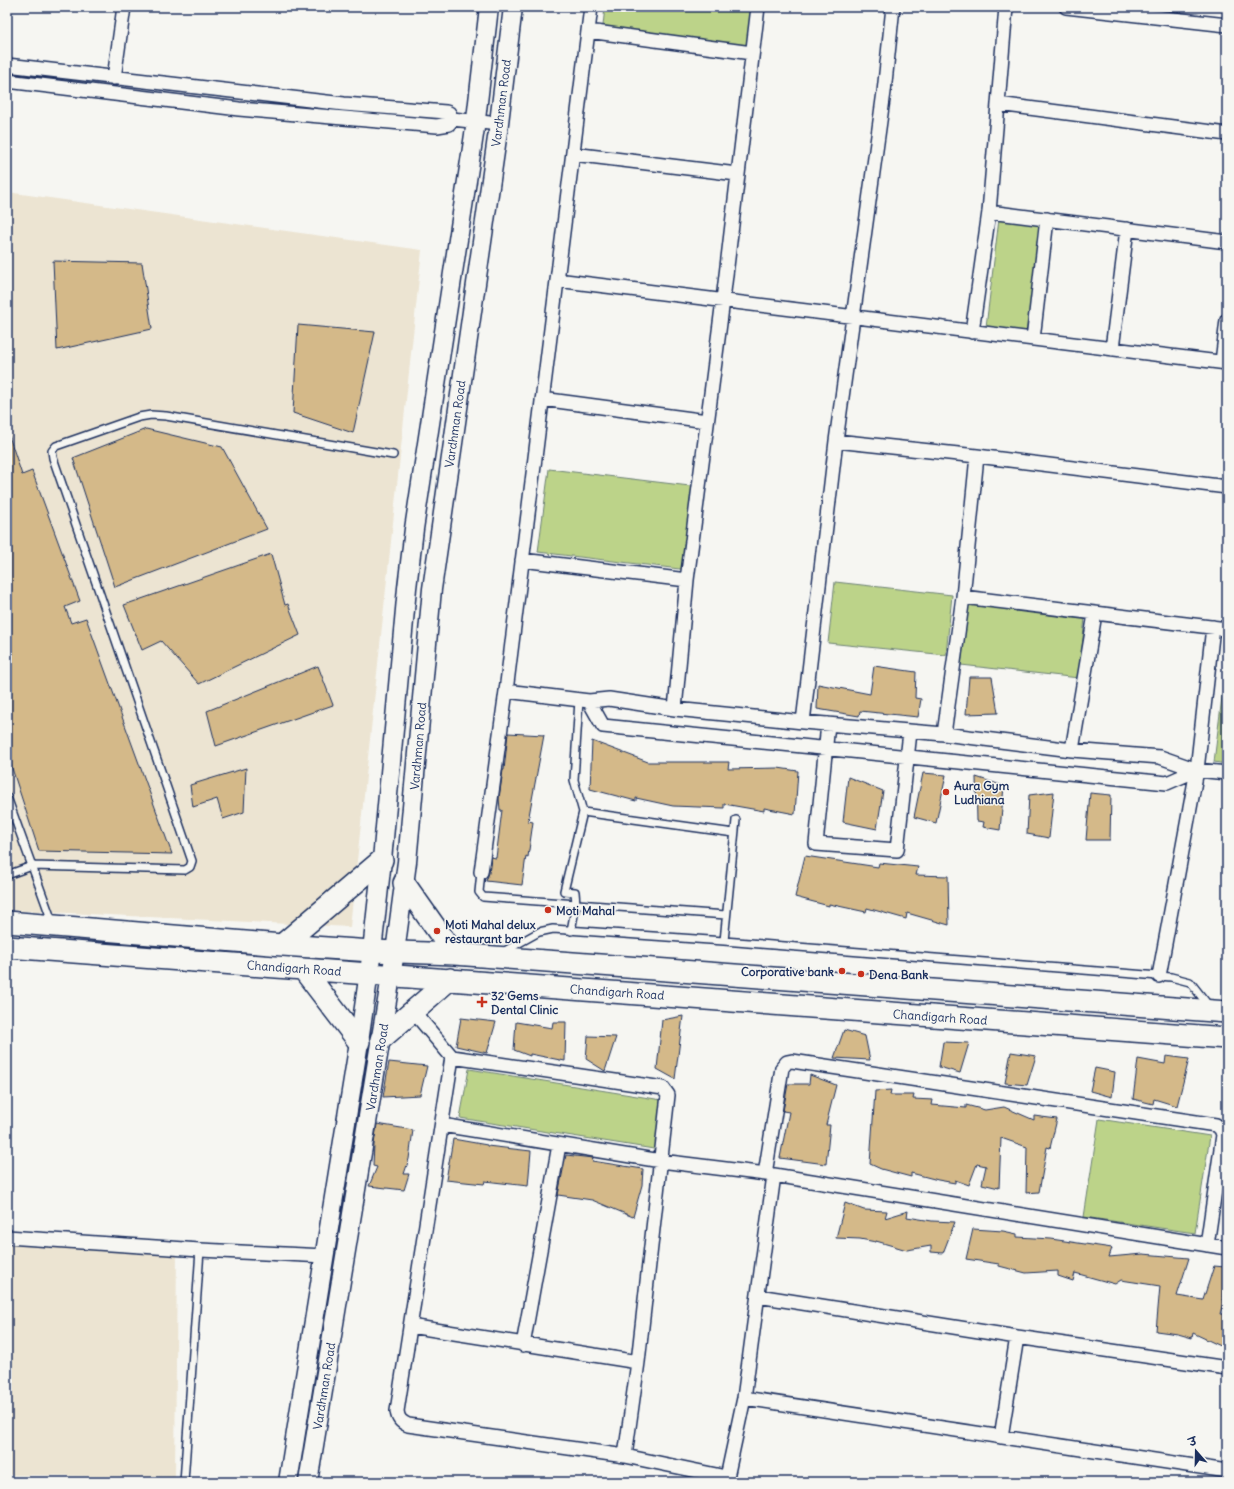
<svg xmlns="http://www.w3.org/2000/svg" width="1234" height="1489" font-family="Delius,'Playpen Sans Deva',sans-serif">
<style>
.built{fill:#ece4d2}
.green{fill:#bcd389;stroke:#6c8174}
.building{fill:#d4b989;stroke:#1b2f5e}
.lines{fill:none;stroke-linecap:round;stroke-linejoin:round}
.lane-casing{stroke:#1b2f5e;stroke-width:10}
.street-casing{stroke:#1b2f5e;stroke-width:16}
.secondary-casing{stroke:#1b2f5e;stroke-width:21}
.primary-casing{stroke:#1b2f5e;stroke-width:24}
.lane{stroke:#f6f6f2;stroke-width:7}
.street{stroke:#f6f6f2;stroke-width:13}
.secondary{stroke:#f6f6f2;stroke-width:18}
.primary{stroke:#f6f6f2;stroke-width:21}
.poi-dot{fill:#c8321e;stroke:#f6f6f2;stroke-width:1.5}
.labels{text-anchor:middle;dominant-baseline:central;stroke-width:3;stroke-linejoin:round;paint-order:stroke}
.street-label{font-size:12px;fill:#1b2f5e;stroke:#f6f6f2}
.poi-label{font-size:12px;font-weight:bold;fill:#1b2f5e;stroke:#f6f6f2;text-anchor:start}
</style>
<rect width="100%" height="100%" fill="#f6f6f2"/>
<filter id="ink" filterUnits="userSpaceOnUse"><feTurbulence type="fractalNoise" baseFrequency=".025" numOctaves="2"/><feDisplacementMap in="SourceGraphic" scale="8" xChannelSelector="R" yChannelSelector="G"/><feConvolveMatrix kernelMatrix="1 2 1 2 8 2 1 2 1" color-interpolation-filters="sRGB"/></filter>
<g filter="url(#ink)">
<path class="built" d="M7 192 422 250 350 927 7 910Z
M7 1242 177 1249 175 1477 7 1475Z"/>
<path class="green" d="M605 7H754L749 51 602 35Z
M999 219 1040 224 1027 332 986 327Z
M549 469 698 487 688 570 538 552Z
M835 582 952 595 946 655 828 643Z
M968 605 1085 617 1079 678 961 665Z
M1227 657V764L1214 762Z
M469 1069 668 1101 660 1150 460 1118Z
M1099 1119 1210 1136 1195 1233 1084 1217Z"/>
<path class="building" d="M53 261 142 263 152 329 57 350Z
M298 325 375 332 353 433 293 413Z
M146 429 222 447 267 529 115 587 73 458Z
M9 436 22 475 32 471 80 601 65 607 71 623 86 618 172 854 39 851 7 753V437Z
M271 554 285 605 288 604 300 635 199 684 161 641 142 650 124 605Z
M318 666 333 705 216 746 207 711Z
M874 666 916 672 915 698 921 699 918 717 860 711 859 716 817 709 818 684 870 694Z
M969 677H992L998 713 966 714Z
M508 733 544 735 528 821 533 822 528 857 526 856 522 885 486 881 489 873 491 857 496 858 502 810H500L499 798 503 770H504Z
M592 741 648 762H729L728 769 778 768 798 771 795 814 764 808V811L724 804V808L673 806 636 798V801L590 789Z
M246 768 244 812 223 819 217 799 193 807 190 785Z
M923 773 946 775 936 823 914 817Z
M848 777 883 791 877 829 843 822Z
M976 777 1004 786 1000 830 983 827 984 822 977 821Z
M1054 792 1049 838 1027 834 1029 795Z
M1090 793 1111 795 1110 840H1086Z
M805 856 878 867 879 863 918 867 916 875 948 876 949 925 907 913 906 919 867 908 866 912 829 904V906L795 897Z
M683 1016 675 1079 657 1069 662 1020Z
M461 1018 496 1022 487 1053 456 1046Z
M516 1022 552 1028 553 1022H566L565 1061 530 1054V1056L514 1050Z
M844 1030 865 1036 870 1060 834 1058Z
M588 1036 616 1037 605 1071 586 1059Z
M943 1042 969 1043 960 1073 939 1067Z
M1011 1052 1036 1056 1027 1085 1005 1083Z
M1166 1056 1189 1059 1177 1106 1154 1099 1153 1104 1133 1099 1138 1059 1165 1064Z
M389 1062 427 1066 420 1095 383 1097Z
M1095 1068 1115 1072 1112 1097 1090 1091Z
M810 1075 836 1085 826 1125H830L826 1164 780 1158 789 1112 783 1111 788 1084H809Z
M891 1090 890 1095H914L913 1099 933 1100 932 1105 966 1108V1105L985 1110 1004 1107 1034 1120V1116L1057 1119 1050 1148 1047 1147 1039 1192 1026 1193 1027 1147 1001 1138 999 1188 982 1184 986 1166 977 1164 969 1185 955 1180V1183L938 1180 911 1173V1177L881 1169 870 1164 875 1091Z
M377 1124 413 1130 409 1159 404 1174H409L404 1190 369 1186 377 1167 373 1166 374 1144Z
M453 1139 487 1145V1146L531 1151 528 1186 485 1181 484 1184 446 1180Z
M566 1155 593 1158 592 1161 643 1169 642 1185 633 1217 592 1200 558 1195Z
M845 1203 864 1210 887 1211 885 1218 908 1211 907 1217 932 1221 955 1222 943 1253 931 1252V1246L907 1250 876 1241V1242L860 1239 836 1238Z
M973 1229 1003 1231 1017 1234V1237L1051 1239 1112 1248 1109 1257 1143 1254 1189 1258 1177 1296 1203 1300 1214 1266 1225 1267 1223 1303 1220 1314H1227V1349L1193 1333 1192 1338 1178 1334 1156 1331 1160 1286 1121 1280 1115 1284 1075 1273 1073 1281 1058 1276V1271L1026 1273 999 1266V1264L966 1259Z"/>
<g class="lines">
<g class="lane-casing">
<path id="lane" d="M579 700 574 780 583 812
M7 797 32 866 185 870 190 867 192 861 53 458 52 451 56 446 139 417 151 415 166 416 393 455
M481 872 479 892 483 897 726 915
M7 875 32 866 53 924
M571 931 576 904 575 892 564 891 583 812 734 833
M724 941 736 820
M503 952 539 932 553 929 724 941 1171 977 1190 982 1209 1006
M184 1482 200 1250"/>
</g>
<g class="street-casing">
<path id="street" d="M1006 7 998 104 1227 134
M1066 7 1227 25
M588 31 752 53
M7 65 344 104 446 112 449 113 452 119
M114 78 124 7
M7 81 239 109 437 126 449 124 452 119
M452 119 499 124
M573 154 737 174
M989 212 1227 242
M557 280 1227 363
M972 332 989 212 998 104
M1033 339 1047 219
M1112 349 1127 229
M1222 362 1227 320
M542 399 707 421
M836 441 977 456 1227 487
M522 560 687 580
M963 597 1227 629
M506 691 589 701 609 699 675 709 803 722 944 734 1072 750 1160 757 1197 770 1227 773
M589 701 603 726 1167 783 1197 770
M675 709 687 580 723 300 758 7
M803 722 836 441 884 92 893 7
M828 724 816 844 897 850 910 732
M944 734 963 597 977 456
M1072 750 1095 614
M481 872 506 691 591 7
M1159 976 1197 770 1213 627
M413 1011 452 1057 663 1088 668 1095 638 1362 625 1456
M452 1057 397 1411C398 1419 401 1422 408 1425L625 1456 726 1477
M442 1125 661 1161 774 1175 1227 1248
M765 1174 782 1068 787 1062 792 1061 1216 1125 1221 1129 1223 1135 1207 1245
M7 1237 200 1250 325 1256
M758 1296 1017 1337 1227 1368
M410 1326 638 1362
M523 1345 559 1145
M744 1398 1227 1471
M1001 1437 1017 1337
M726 1482 744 1398 774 1175"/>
</g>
<g class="secondary-casing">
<path id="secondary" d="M288 1482 359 1042 372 951 382 860 407 588 414 529 475 128 489 7
M308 1482 395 952 407 862 432 589 498 131 513 7"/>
</g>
<g class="primary-casing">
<path id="primary" d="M404 883 454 954
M7 922 282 945 372 951 454 954 1227 1012
M282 945 382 860
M7 947 1227 1038
M303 969 359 1042
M381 1039 450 979"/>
</g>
<use href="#lane" class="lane"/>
<use href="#street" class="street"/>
<use href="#secondary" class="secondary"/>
<use href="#primary" class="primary"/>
</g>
</g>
<g class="poi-dot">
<circle cx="946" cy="792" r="4"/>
<circle cx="548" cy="910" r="4"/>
<circle cx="437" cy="931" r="4"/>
<circle cx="842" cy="971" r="4"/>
<circle cx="861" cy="974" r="4"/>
<path d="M480 996h4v4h4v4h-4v4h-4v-4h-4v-4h4z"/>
</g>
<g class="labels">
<g class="street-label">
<text transform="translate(501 103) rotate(-83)">Vardhman Road</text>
<text transform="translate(455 424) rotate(-82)">Vardhman Road</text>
<text transform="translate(418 746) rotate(-85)">Vardhman Road</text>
<text transform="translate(294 968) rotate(4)">Chandigarh Road</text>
<text transform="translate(617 992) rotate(4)">Chandigarh Road</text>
<text transform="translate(940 1017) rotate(4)">Chandigarh Road</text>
<text transform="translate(377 1067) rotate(-81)">Vardhman Road</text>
<text transform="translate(324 1386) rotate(-81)">Vardhman Road</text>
</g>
<g class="poi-label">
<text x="954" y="785">Aura Gym<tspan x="954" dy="14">Ludhiana</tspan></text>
<text x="556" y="910">Moti Mahal</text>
<text x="445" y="924">Moti Mahal delux<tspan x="445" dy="14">restaurant bar</tspan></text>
<text x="834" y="971" text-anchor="end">Corporative bank</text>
<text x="869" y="974">Dena Bank</text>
<text x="491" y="995">32 Gems<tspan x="491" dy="14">Dental Clinic</tspan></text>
</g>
</g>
<rect width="1234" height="1489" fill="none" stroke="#f6f6f2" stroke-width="24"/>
<rect x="12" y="12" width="1210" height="1465" fill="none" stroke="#1b2f5e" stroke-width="1.5" filter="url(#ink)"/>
<g transform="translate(1196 1451) rotate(340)" stroke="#f6f6f2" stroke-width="3" paint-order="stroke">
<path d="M0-3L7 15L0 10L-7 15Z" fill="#1b2f5e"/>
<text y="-6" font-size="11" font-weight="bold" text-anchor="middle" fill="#1b2f5e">उ</text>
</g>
</svg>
